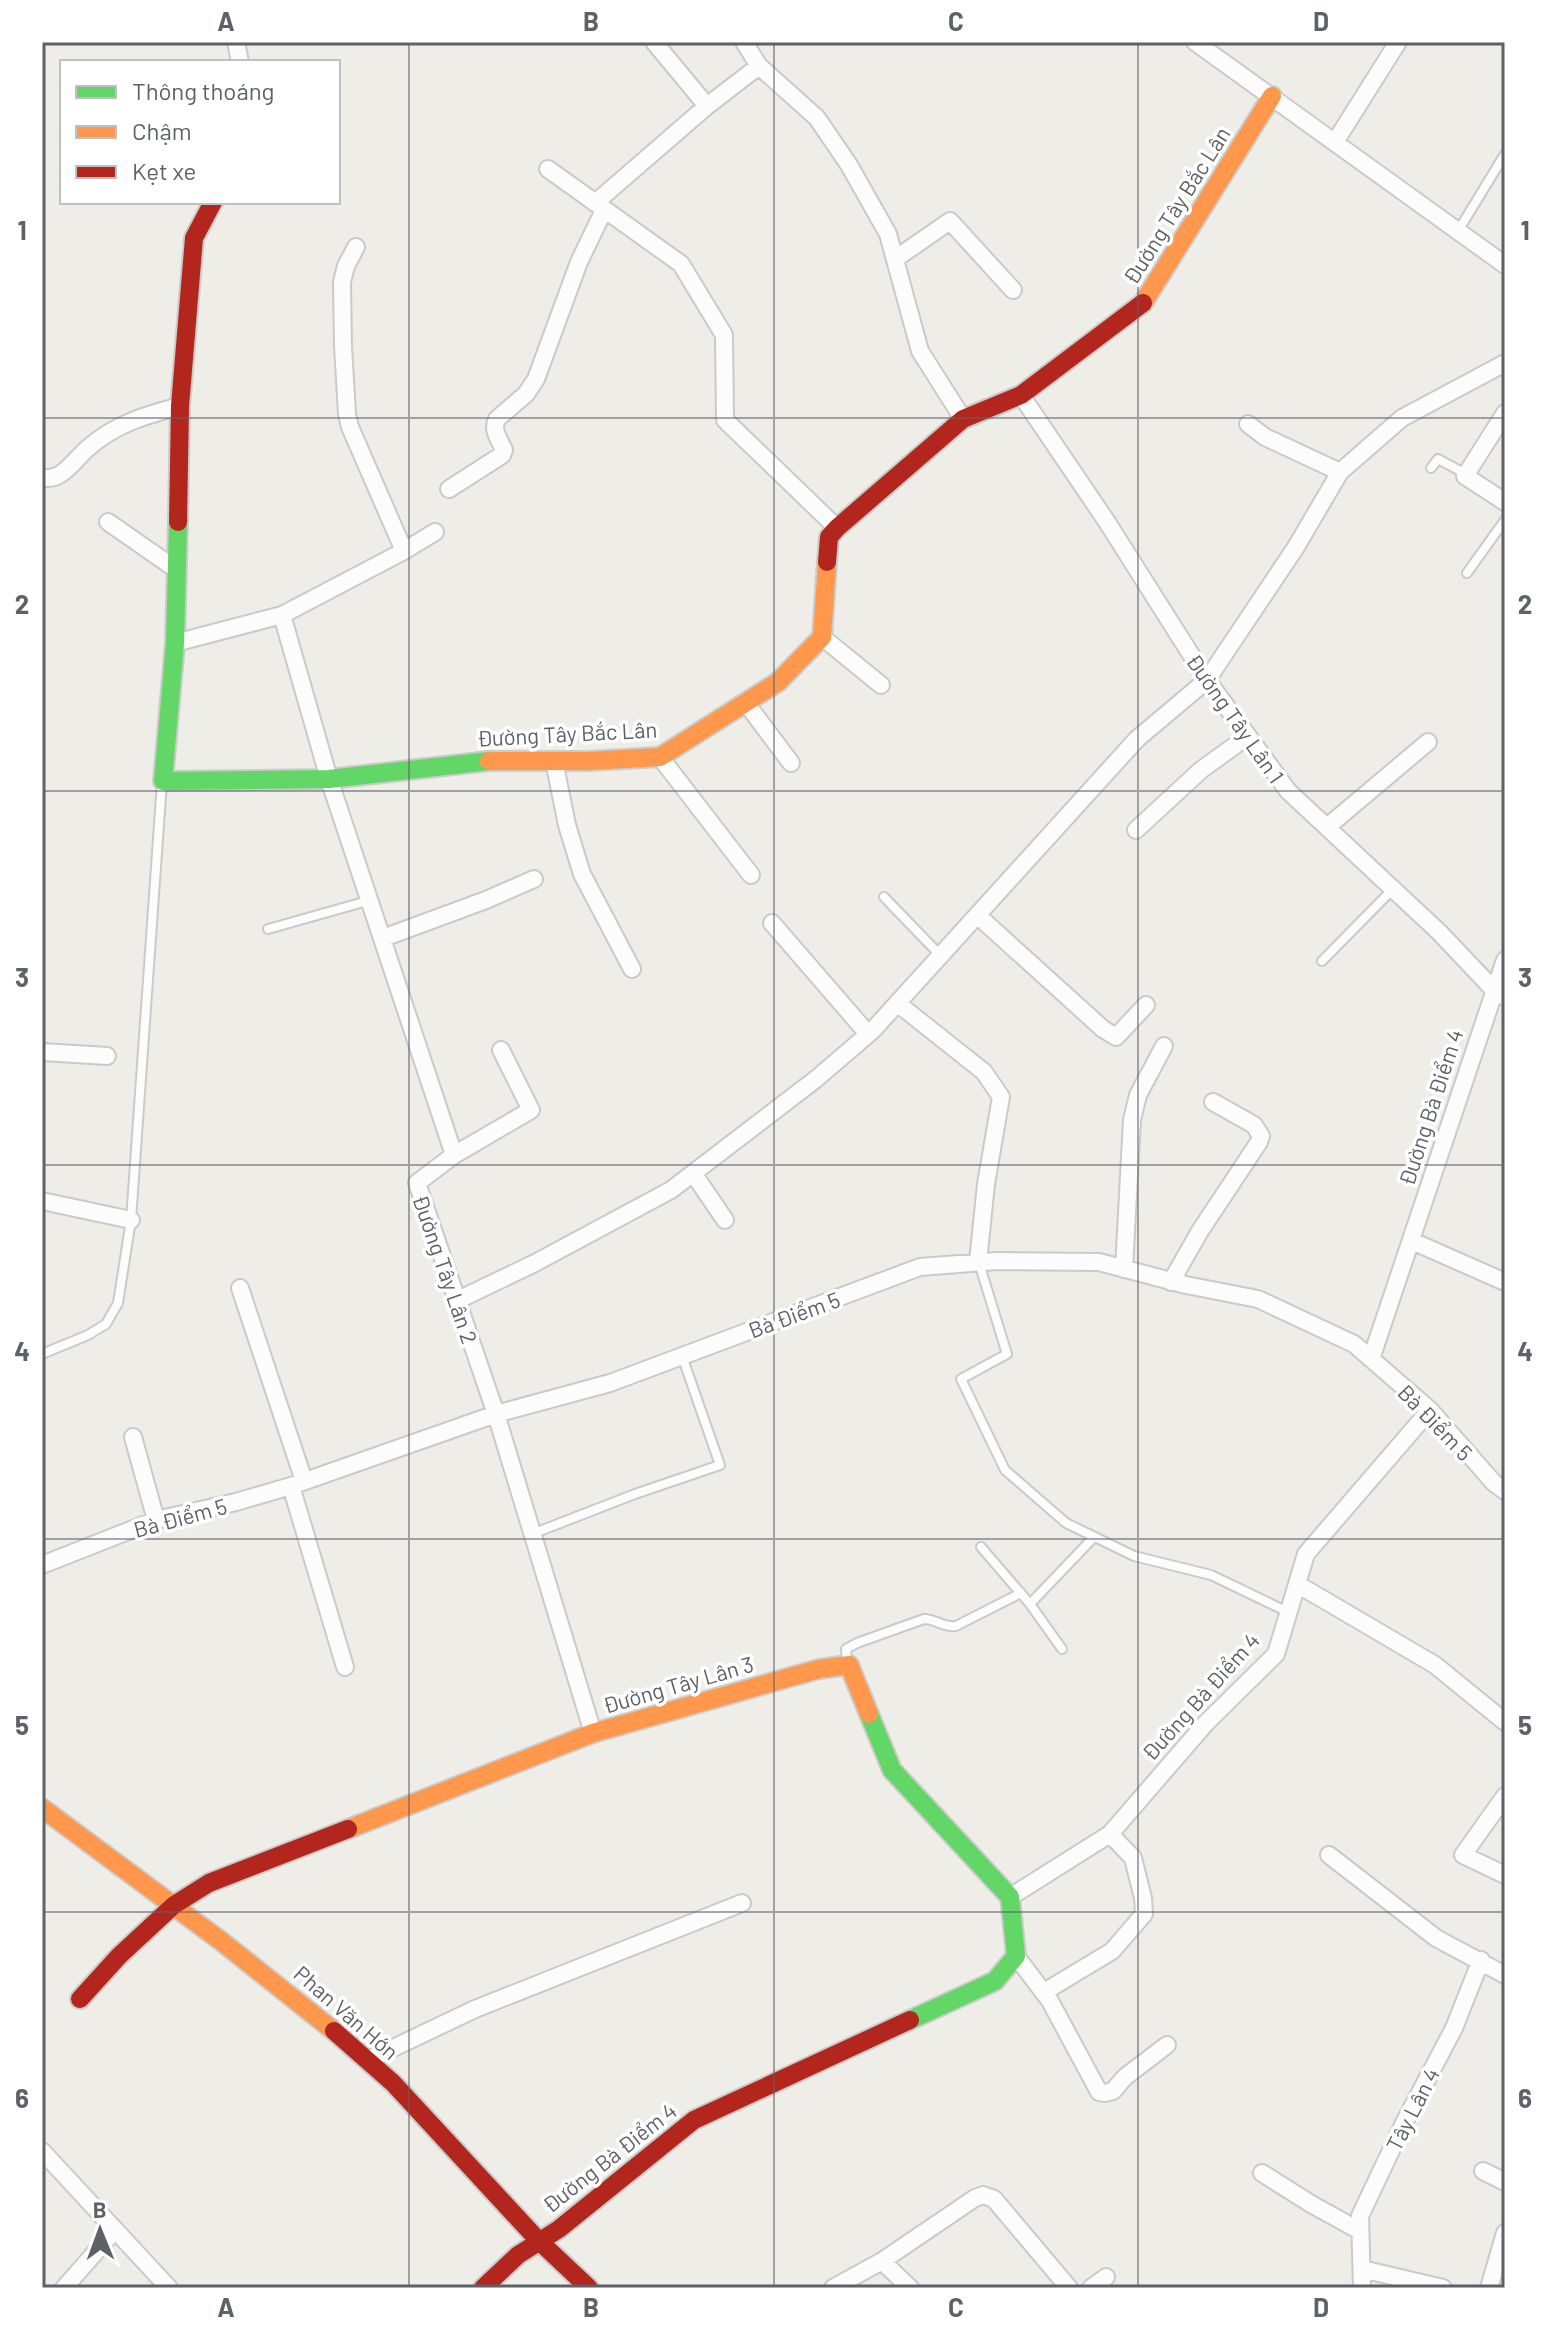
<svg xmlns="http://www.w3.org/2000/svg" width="1547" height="2330" font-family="Barlow,sans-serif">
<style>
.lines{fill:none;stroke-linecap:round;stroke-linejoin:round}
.lane-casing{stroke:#cacac9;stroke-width:12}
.street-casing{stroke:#cacac9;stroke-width:20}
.fast-casing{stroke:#cbcbca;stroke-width:22}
.slow-casing{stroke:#cbcbca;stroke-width:22}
.jam-casing{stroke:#cbcbca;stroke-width:22}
.lane{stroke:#fcfcfc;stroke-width:8}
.street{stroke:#fcfcfc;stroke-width:16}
.fast{stroke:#63d668;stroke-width:18}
.slow{stroke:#ff974d;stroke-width:18}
.jam{stroke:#b3261e;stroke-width:18}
.grid{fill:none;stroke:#5e6167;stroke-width:2;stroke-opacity:0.55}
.labels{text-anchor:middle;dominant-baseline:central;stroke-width:7;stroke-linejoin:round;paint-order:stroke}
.street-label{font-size:22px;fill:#5e6167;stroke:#fff}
.neatline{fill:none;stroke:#5e6167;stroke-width:3}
.grid-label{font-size:26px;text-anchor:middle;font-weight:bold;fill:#5e6167}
</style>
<rect width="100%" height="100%" fill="#eeede8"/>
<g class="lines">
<g class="lane-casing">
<path id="lane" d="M1458 231 1505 154
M1431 468 1438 459 1466 474
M1467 573 1505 520
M884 897 940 955
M268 929 371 900
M1322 961 1393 889
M979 1263 1007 1354 961 1379 1005 1470 1066 1523 1134 1556 1211 1575 1288 1612
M42 1354 88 1335 106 1324 118 1303 131 1220 162 782
M532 1534 635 1494 720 1465 682 1356
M981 1547 1030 1604 1062 1649
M1030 1604 1094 1537
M847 1662 846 1649 857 1643 924 1619C936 1619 944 1628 956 1626L1021 1593"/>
</g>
<g class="street-casing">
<path id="street" d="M236 42 240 62
M654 42 707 106 759 66
M744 42 759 66 817 118 849 165 888 234 920 351 963 419
M1195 42 1505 265
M1335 142 1398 42
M548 169 681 264 724 335 725 420 837 528
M595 203 707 106
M356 247 346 266 342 282 343 346 347 414 350 427 404 551
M895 259 950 221 1013 290
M1021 395 1107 522 1207 680 1288 791 1439 932 1494 990 1505 997
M1505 413 1465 476 1505 502
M1248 424 1265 437 1340 472
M42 477C61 483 74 460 88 448 115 424 146 415 180 406
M449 489 502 455 504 450C500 440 491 430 497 419L526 394 536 379 579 262 604 210
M108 522 177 570
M282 615 329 779 454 1155 417 1183 496 1414 593 1733
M822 637 881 685
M175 643 282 615 404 551 435 532
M746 703 791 763
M660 757 751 875
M554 761 567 825 582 874 632 969
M1327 827 1428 742
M1136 830 1201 770 1248 736
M977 915 1103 1029 1116 1037 1146 1005
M772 923 868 1034
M383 938 486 900 534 879
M897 1003 984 1072 1001 1097 986 1184 978 1262
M42 1052 107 1056
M454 1155 531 1110 501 1050
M693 1173 725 1220
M42 1201 131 1220
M1412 1241 1505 1282
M1124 1269 1132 1120 1138 1095 1164 1046
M1171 1282 1200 1231 1259 1142 1261 1136 1254 1125 1213 1102
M240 1288 304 1481
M456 1301 535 1263 671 1190 816 1079 872 1031 1137 739 1207 680 1296 547 1340 472 1402 418 1505 363
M1371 1359 1505 960
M133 1437 156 1520
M291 1486 345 1667
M42 1565 156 1520 236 1502 291 1486 496 1414 610 1383 920 1267 997 1261 1099 1262 1186 1285 1258 1299 1354 1344 1430 1410 1494 1483 1505 1491
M1297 1584 1435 1665 1505 1722
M1505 1796 1463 1855 1505 1875
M1329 1855 1436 1938 1505 1975
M1010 1897 1110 1834 1206 1723 1276 1654 1306 1554 1430 1410
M1016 1956 1050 2001 1099 2092 1105 2093 1113 2091 1125 2077 1167 2045
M1044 1992 1112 1951 1144 1914 1143 1898 1133 1858 1110 1834
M368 2060 475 2009 742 1903
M42 2151 169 2288
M1483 2171 1505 2182
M1262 2173 1311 2204 1360 2231
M882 2261 910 2288
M1362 2269 1443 2288
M64 2288 115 2230
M833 2288 882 2261 975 2198 983 2195 994 2199 1069 2288
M1091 2288 1106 2277
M1362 2288 1360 2216 1404 2123 1454 2028 1481 1960
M1489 2288 1505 2233"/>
</g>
<g class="fast-casing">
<path id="fast" d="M178 522 175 643 163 781 329 779 489 761
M869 1714 892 1770 1010 1897 1016 1956 995 1981 910 2020"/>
</g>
<g class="slow-casing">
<path id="slow" d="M1143 303 1272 96
M489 761H588L660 757 778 682 822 637 827 562
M42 1808 221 1941 334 2031
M348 1829 593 1733 819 1669 849 1665 869 1714"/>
</g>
<g class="jam-casing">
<path id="jam" d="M178 522 180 406 194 238 213 202
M827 562 829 537 837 528 963 419 1021 395 1143 303
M80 1999 119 1956 174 1905 209 1883 348 1829
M334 2031 393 2083 538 2240 589 2288
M483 2288 518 2255 559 2229 694 2120 910 2020"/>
</g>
<use href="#lane" class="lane"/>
<use href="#street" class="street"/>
<use href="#fast" class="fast"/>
<use href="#slow" class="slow"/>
<use href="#jam" class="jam"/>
</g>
<path class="grid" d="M409 42V2288M774 42V2288M1138 42V2288M42 418H1505M42 791H1505M42 1165H1505M42 1539H1505M42 1912H1505"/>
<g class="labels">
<g class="street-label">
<text transform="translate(1176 205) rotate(-58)">Đường Tây Bắc Lân</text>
<text transform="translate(1236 718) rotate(55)">Đường Tây Lân 1</text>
<text transform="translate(567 733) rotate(-3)">Đường Tây Bắc Lân</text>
<text transform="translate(1430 1107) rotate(-72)">Đường Bà Điểm 4</text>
<text transform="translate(446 1269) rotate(71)">Đường Tây Lân 2</text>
<text transform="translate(794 1314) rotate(-20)">Bà Điểm 5</text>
<text transform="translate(1436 1422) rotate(46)">Bà Điểm 5</text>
<text transform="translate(180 1517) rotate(-15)">Bà Điểm 5</text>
<text transform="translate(678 1684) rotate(-16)">Đường Tây Lân 3</text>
<text transform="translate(1200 1696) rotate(-48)">Đường Bà Điểm 4</text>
<text transform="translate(347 2012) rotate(41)">Phan Văn Hớn</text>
<text transform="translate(1412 2109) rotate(-63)">Tây Lân 4</text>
<text transform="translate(609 2157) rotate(-38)">Đường Bà Điểm 4</text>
</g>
</g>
<rect width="1547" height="2330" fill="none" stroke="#ffffff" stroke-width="88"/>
<rect x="60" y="60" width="280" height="144" fill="#ffffff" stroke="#bfc0c2" stroke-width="2"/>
<rect x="76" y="86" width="40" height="12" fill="#63d668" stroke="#bfc0c2" stroke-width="2"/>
<text x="132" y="100" font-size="24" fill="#5e6167">Thông thoáng</text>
<rect x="76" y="126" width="40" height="12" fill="#ff974d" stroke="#bfc0c2" stroke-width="2"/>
<text x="132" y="140" font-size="24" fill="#5e6167">Chậm</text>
<rect x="76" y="166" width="40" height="12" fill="#b3261e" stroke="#bfc0c2" stroke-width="2"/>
<text x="132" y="180" font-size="24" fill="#5e6167">Kẹt xe</text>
<g transform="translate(100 2230) rotate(359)" stroke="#ffffff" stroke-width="6" paint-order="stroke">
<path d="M0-6L14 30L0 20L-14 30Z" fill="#5e6167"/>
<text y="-12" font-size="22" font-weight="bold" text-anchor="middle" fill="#5e6167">B</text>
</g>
<rect x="44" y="44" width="1459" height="2242" class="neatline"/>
<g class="grid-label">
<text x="226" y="31">A</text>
<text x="591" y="31">B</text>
<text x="956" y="31">C</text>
<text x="1321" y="31">D</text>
<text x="22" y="240">1</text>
<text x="1525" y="240">1</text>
<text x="22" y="614">2</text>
<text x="1525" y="614">2</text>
<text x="22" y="987">3</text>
<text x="1525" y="987">3</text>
<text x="22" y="1361">4</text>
<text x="1525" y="1361">4</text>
<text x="22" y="1735">5</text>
<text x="1525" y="1735">5</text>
<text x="22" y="2108">6</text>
<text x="1525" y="2108">6</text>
<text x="226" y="2317">A</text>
<text x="591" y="2317">B</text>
<text x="956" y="2317">C</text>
<text x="1321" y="2317">D</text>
</g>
</svg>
